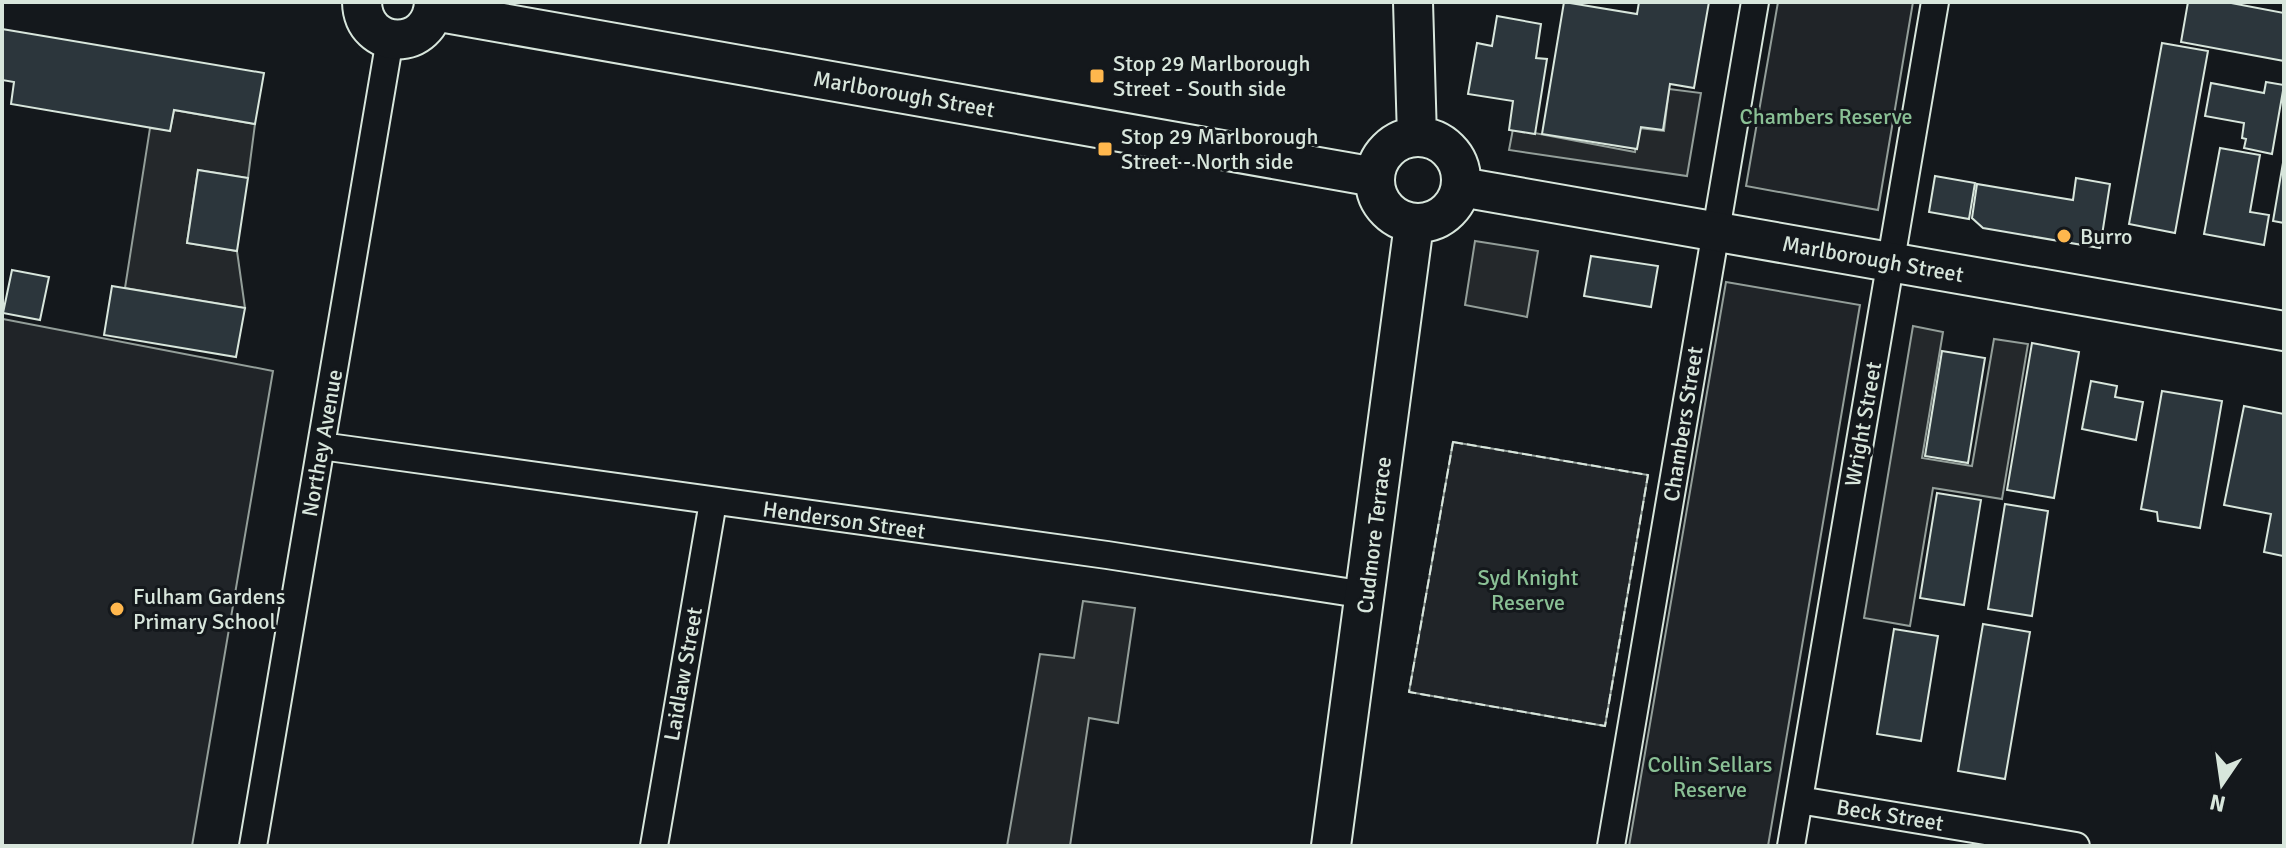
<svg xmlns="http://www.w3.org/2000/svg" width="2286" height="848" font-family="Signika,sans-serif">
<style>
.green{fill:#202428;stroke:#939e99;stroke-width:2}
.parking{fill:#24282b;stroke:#939e99;stroke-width:2}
.building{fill:#2c363c;stroke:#d8e6dc;stroke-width:2}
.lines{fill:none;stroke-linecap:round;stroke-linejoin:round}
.street-casing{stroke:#d8e6dc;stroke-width:30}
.secondary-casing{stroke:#d8e6dc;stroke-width:42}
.street{stroke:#14181c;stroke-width:26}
.secondary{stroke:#14181c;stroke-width:38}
.fence{stroke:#d8e6dc;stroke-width:2;stroke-dasharray:10 4;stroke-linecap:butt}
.poi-dot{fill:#ffb74d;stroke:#14181c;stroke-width:3}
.labels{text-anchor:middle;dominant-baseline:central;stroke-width:6;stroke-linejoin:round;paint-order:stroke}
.poi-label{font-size:22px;fill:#d8e6dc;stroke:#14181c;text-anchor:start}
.street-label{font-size:22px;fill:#d8e6dc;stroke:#14181c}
.park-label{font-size:22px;fill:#8ac095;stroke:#14181c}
</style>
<rect width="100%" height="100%" fill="#14181c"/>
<path class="green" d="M1778 2H1913L1878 210 1746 186Z
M1726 282 1860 305 1768 846H1629Z
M3 319 273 371 192 846H2Z
M1453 442 1648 475 1605 726 1409 692Z"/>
<path class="parking" d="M1669 89 1701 93 1687 176 1509 150 1513 129 1635 152 1639 128 1664 131Z
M174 110 255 124 248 178 198 170 187 243 237 251 245 308 125 288 150 128 170 130Z
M1475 241 1538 251 1527 317 1465 305Z
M1913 326 1943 332 1922 458 1972 466 1994 339 2028 344 2002 499 1933 488 1910 626 1864 618Z
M1083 601 1135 608 1118 723 1089 718 1070 846H1007L1040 654 1074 658Z"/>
<path class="building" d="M1564 2 1637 14 1639 2H1709L1694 88 1670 84 1663 130 1641 127 1637 149 1542 134Z
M2188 2H2226L2284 13V61L2181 42Z
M1497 16 1541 24 1536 58 1547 59 1535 134 1509 130 1513 101 1468 94 1477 43 1492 46Z
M2 29 264 73 255 124 174 110 170 131 11 104 14 82 2 80Z
M2162 43 2208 51 2175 233 2129 224Z
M2266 82 2284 85 2272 154 2244 148 2246 139 2242 138 2244 123 2205 116 2211 83 2264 93Z
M2220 148 2260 155 2250 212 2269 215 2264 245 2204 234Z
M2284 157V223L2273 221Z
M198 170 248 178 237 251 187 243Z
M1935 176 1975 183 1969 219 1929 212Z
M2076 178 2110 184 2100 248 1983 228 1972 218 1977 184 2073 200Z
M1591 256 1658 266 1651 307 1584 296Z
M12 270 49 277 40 320 3 313Z
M112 286 245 308 236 357 104 335Z
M2032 343 2079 352 2054 498 2007 490Z
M1942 351 1985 358 1968 463 1925 456Z
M2091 381 2117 386 2115 397 2143 402 2136 440 2082 429Z
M2162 391 2222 401 2200 528 2158 521 2157 512 2141 509Z
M2244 406 2284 414 2283 556 2264 552 2271 514 2224 505Z
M1937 493 1981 500 1964 605 1920 598Z
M2005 504 2048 511 2032 616 1988 609Z
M1983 624 2030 632 2005 779 1958 771Z
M1894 629 1938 636 1921 741 1877 734Z"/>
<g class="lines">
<g class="street-casing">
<path id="street" d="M321 446 1107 555 1366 595
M1799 800 2076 846
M253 846 390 39
M654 846 713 502
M1611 846 1755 2
M1791 846 1935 2"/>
</g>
<g class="secondary-casing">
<path id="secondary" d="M362 2C363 52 432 52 434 2
M1413 2 1417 137
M434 11 1375 177
M1375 180a43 43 0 1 1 86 0a43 43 0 1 1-86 0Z
M1461 187 2284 331
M1331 846 1414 224"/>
</g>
<use href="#street" class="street"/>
<use href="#secondary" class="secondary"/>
<path class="fence" d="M1453 442 1648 475 1605 726 1409 692Z"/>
</g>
<g class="poi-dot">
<rect x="1089" y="68" width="16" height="16" rx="4"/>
<rect x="1097" y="141" width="16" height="16" rx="4"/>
<circle cx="2064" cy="236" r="8"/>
<circle cx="117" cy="609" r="8"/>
</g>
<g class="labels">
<g class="poi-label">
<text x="1113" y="63">Stop 29 Marlborough<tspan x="1113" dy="25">Street - South side</tspan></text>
<text x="1121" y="136">Stop 29 Marlborough<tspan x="1121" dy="25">Street - North side</tspan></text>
<text x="2080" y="236">Burro</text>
<text x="133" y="596">Fulham Gardens<tspan x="133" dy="25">Primary School</tspan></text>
</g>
<g class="street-label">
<text transform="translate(904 94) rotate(10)">Marlborough Street</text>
<text transform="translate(1873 259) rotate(10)">Marlborough Street</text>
<text transform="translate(1683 424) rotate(-81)">Chambers Street</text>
<text transform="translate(1863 424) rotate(-80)">Wright Street</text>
<text transform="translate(322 443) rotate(-80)">Northey Avenue</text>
<text transform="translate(844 520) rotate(8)">Henderson Street</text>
<text transform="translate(1374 535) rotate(-83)">Cudmore Terrace</text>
<text transform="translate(683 674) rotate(-80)">Laidlaw Street</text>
<text transform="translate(1890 815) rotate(9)">Beck Street</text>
</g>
<g class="park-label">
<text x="1826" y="116">Chambers Reserve</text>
<text x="1528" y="577">Syd Knight<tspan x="1528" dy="25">Reserve</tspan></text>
<text x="1710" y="764">Collin Sellars<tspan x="1710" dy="25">Reserve</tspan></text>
</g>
</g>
<rect width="2286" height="848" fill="none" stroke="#d8e6dc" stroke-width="8"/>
<g transform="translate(2222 784) rotate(193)" stroke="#14181c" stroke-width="6" paint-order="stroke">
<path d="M0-6L14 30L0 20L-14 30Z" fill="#d8e6dc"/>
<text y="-12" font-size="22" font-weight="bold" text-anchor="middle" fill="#d8e6dc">N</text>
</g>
</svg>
